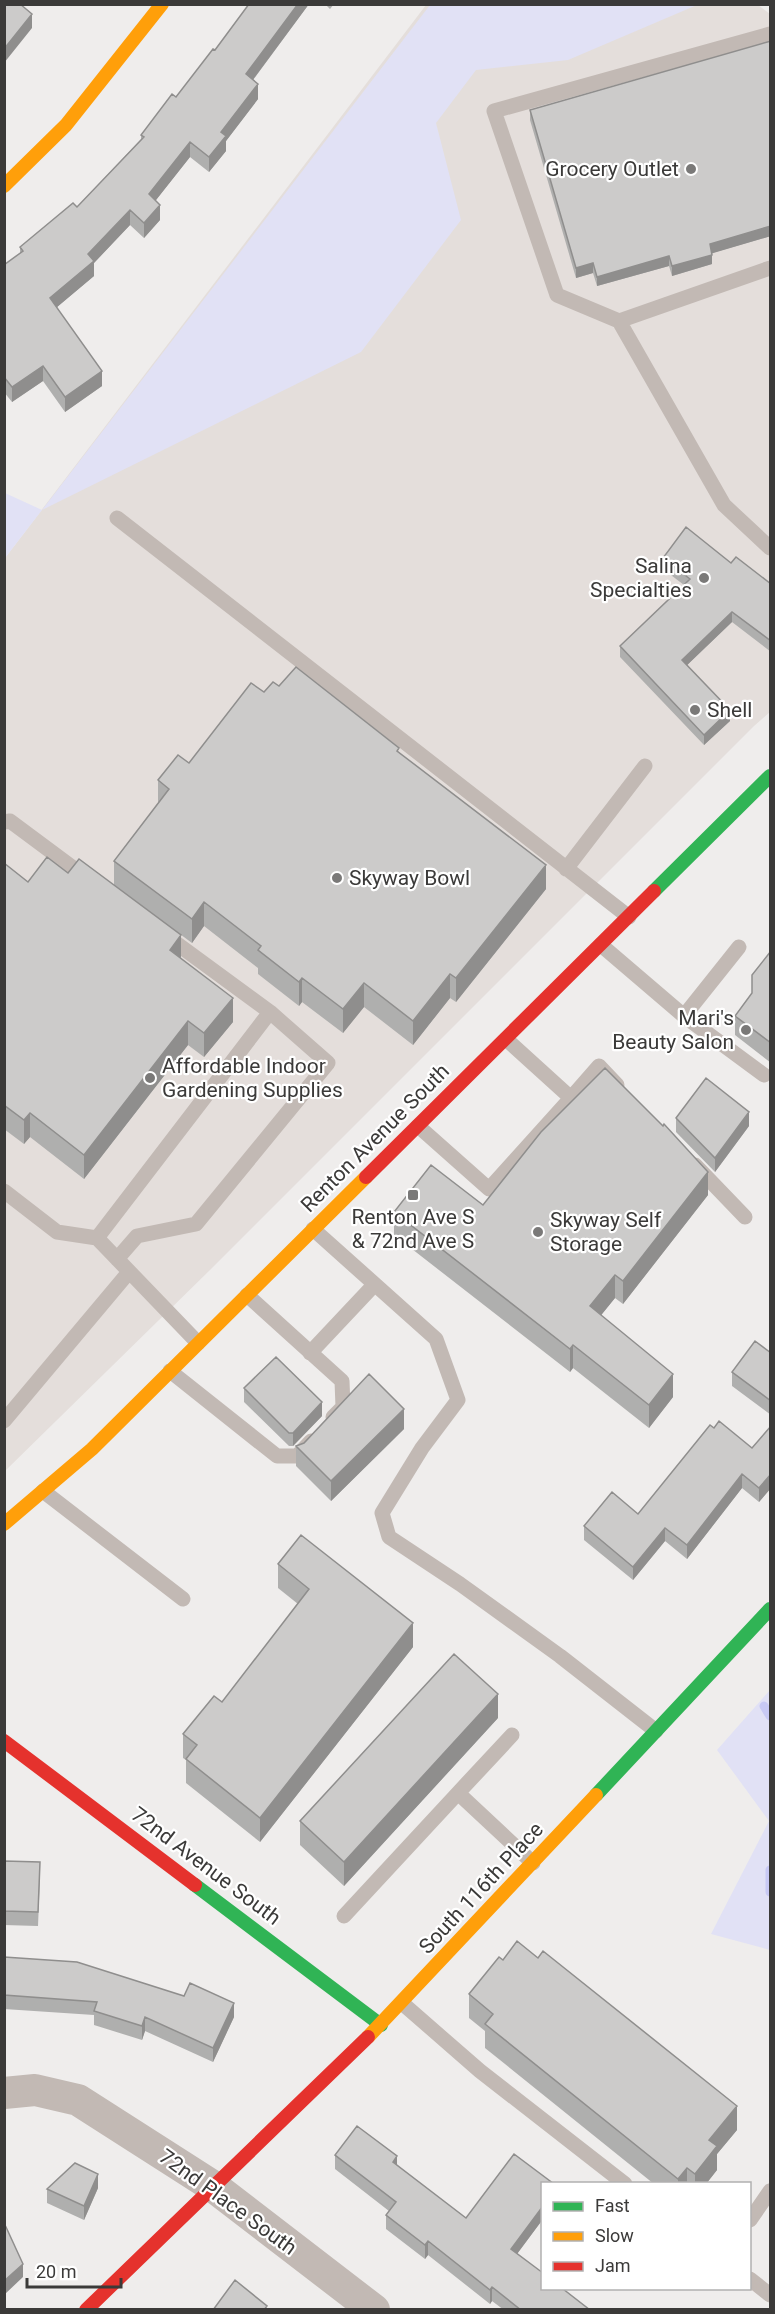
<svg xmlns="http://www.w3.org/2000/svg" width="775" height="2314" font-family="Roboto,sans-serif">
<style>
.built{fill:#e4dedb}
.green{fill:#e1e1f5}
.lines{fill:none;stroke-linecap:round;stroke-linejoin:round}
.stream{stroke:#c8c9f4;stroke-width:9}
.lane{stroke:#c2b9b4;stroke-width:15}
.street{stroke:#c2b9b4;stroke-width:32}
.fast{stroke:#30b455;stroke-width:14}
.slow{stroke:#ff9f0a;stroke-width:14}
.jam{stroke:#e5322d;stroke-width:14}
.wall{fill:#afafae}
.shaded-wall{fill:#8f8e8d}
.building{fill:#cccbca;stroke:#8f8e8d;stroke-width:1.5}
.poi-dot{fill:#7a7978;stroke:#fff;stroke-width:2}
.labels{text-anchor:middle;dominant-baseline:central;stroke-width:4.5;stroke-linejoin:round;paint-order:stroke}
.poi-label{font-size:21px;fill:#3b3a39;stroke:#fff;text-anchor:start}
.street-label{font-size:21px;fill:#3b3a39;stroke:#fff}
</style>
<rect width="100%" height="100%" fill="#efedec"/>
<path class="built" d="M426 5H758L770 14V712L754 726 210 1270 5 1471V558Z"/>
<path class="green" d="M430 5H697L568 60 476 70 436 123 461 220 361 352 42 510 5 558V493L42 510Z
M770 1690V1950L711 1934 769 1821 717 1750Z"/>
<g class="lines">
<path class="stream" d="M764 1706 770 1716
M770 1870V1892"/>
<path class="lane" d="M770 34 494 111 557 295 619 321 770 268
M619 321 724 505 770 548
M117 518 629 917
M4 822 10 821 88 879
M566 869 645 766
M165 935 270 1012
M601 945 684 1016 764 1075
M684 1016 739 947
M571 1098 599 1066 617 1085
M418 1126 489 1189 571 1098 506 1039
M695 1165 745 1217
M4 1191 57 1232 97 1238 198 1343
M313 1229 436 1339 458 1400 422 1448 382 1513 389 1537 460 1584 560 1656 656 1731
M97 1238 270 1012 328 1063 196 1224 137 1236 117 1259
M247 1295 342 1381 343 1407 333 1417
M310 1353 374 1285
M170 1371 277 1456H297L311 1441
M4 1421 129 1272
M43 1491 183 1599
M458 1793 512 1735
M344 1916 458 1793 533 1863
M402 2003 480 2071 625 2184
M750 2220 770 2191
M750 2279 770 2295"/>
<path class="street" d="M4 2093 35 2090 78 2100 214 2187 374 2310"/>
<path class="fast" d="M654 891 770 776
M596 1795 770 1609
M195 1885 381 2025"/>
<path class="slow" d="M4 186 66 125 162 4
M4 1524 92 1449 366 1177
M368 2037 596 1795"/>
<path class="jam" d="M366 1177 654 891
M4 1741 195 1885
M86 2310 368 2037"/>
</g>
<path class="wall" d="M249 4H309L253 80 258 99 226 141V151L209 172 190 157 155 201 160 220 144 238 130 225 94 263V276L57 307 102 386 65 412 43 381 12 402 4 392V265L20 254V247L77 207 141 139V135L176 97 215 50Z
M325 4H334L330 9Z
M771 41V236L712 253V264L672 276 669 266 597 286 593 273 576 278 530 120V110Z
M663 558 731 563 771 584V652L732 622 687 665 730 721 704 745 620 657V646L684 585 663 569Z
M264 692 399 752 546 889 456 1002 450 998 413 1045 364 1007 343 1033 302 1002 299 1006 258 974V968L204 926 192 943 114 885V861L158 804V780L189 763Z
M4 863 28 882 181 958 233 1022 204 1057 188 1045 84 1179 30 1137 24 1144 4 1129Z
M771 951V1063L735 1035V1016L752 993Z
M676 1118 749 1126 715 1172 676 1132Z
M708 1195 623 1304 615 1298 601 1315 673 1397 649 1428 573 1368 570 1372 394 1235V1212L483 1205Z
M771 1353V1415L732 1386V1372Z
M244 1388 322 1416 293 1446H289L244 1402Z
M771 1426V1488L759 1502 742 1488 687 1559 665 1541 633 1580 584 1540V1526L638 1514 714 1428 752 1448Z
M404 1429 331 1501 296 1466V1446Z
M278 1564 413 1647 260 1842 186 1783V1760L183 1758V1734L222 1702 298 1604 278 1588Z
M498 1718 344 1886 300 1845V1821Z
M4 1861 40 1876 38 1926 4 1925Z
M4 1957 234 2017 213 2062 145 2031 142 2040 94 2025V2015L4 2009Z
M538 1958 737 2130 717 2154V2170L706 2184H654L485 2048V2031L469 2018V1994L503 1960Z
M335 2155 397 2166 466 2218 543 2184V2219L517 2254 590 2310H504L492 2301 490 2304 428 2255 425 2259 386 2229V2215L389 2211 335 2169Z
M98 2188 84 2220 47 2203V2189Z"/>
<path class="shaded-wall" d="M298 4H309L246 89V74Z
M32 14V28L4 63V49Z
M258 84V99L226 141V151L209 172V157L221 132Z
M190 142V157L149 209V194Z
M160 205V220L144 238V223Z
M130 210V225L94 263V276L50 313V298L88 254Z
M771 226V236L710 254V244Z
M712 255V264L672 276V266Z
M669 256V266L597 286V277Z
M593 263V273L576 278V268Z
M43 366V381L12 402V387Z
M102 371V386L65 412V397Z
M732 612V622L682 670V660Z
M730 710V721L704 745V735Z
M546 865V889L456 1002V978Z
M204 902V926L192 943V919Z
M181 935V959L170 950Z
M450 974V998L413 1045V1021Z
M302 978V1002L299 1006V982Z
M364 983V1007L343 1033V1009Z
M233 998V1022L204 1057V1033Z
M188 1021V1045L84 1179V1155Z
M749 1112V1126L715 1172V1158Z
M30 1113V1137L24 1144V1120Z
M708 1172V1195L623 1304V1281Z
M615 1275V1298L590 1329V1306Z
M573 1345V1368L570 1372V1349Z
M673 1374V1397L649 1428V1405Z
M322 1402V1416L293 1446V1433Z
M404 1409V1429L331 1501V1481Z
M742 1474V1488L687 1559V1545Z
M771 1474V1488L759 1502V1488Z
M665 1528V1541L633 1580V1567Z
M413 1623V1647L260 1842V1818Z
M498 1694V1718L344 1886V1862Z
M234 2003V2017L213 2062V2048Z
M145 2017V2031L142 2040V2026Z
M737 2106V2130L717 2154V2170L706 2184H695V2174L709 2140Z
M397 2156V2170L393 2162Z
M687 2168V2184H678V2179Z
M98 2174V2188L84 2220V2206Z
M543 2206V2219L511 2262V2249Z
M428 2241V2255L425 2259V2245Z
M23 2264V2277L4 2295V2281Z
M492 2287V2301L490 2304V2290Z"/>
<path class="building" d="M4 4H20L32 14 4 49Z
M249 4H298L246 74 258 84 221 132 226 136 209 157 190 142 149 194 160 205 144 223 130 210 88 254 94 261 50 298 102 371 65 397 43 366 12 387 4 377V265L23 251 20 247 73 203 77 207 144 137 141 135 172 94 176 97 213 49 215 50Z
M771 41V226L710 244 712 255 672 266 669 256 597 277 593 263 576 268 530 110Z
M686 527 731 563 736 557 771 584V641L732 612 682 660 730 710 704 735 620 646 690 579 663 558Z
M296 667 399 748 397 751 546 865 456 978 450 974 413 1021 364 983 343 1009 302 978 299 982 258 950 261 946 204 902 192 919 114 861 169 789 158 780 178 755 189 763 251 683 264 692 273 682 279 686Z
M47 857 68 873 79 859 181 935 170 950 233 998 204 1033 188 1021 84 1155 30 1113 24 1120 4 1105V863L28 882Z
M771 951V1043L735 1016 752 993V975Z
M605 1068 663 1126 664 1124 708 1172 623 1281 615 1275 590 1306 673 1374 649 1405 573 1345 570 1349 394 1212 431 1165 483 1205 541 1132Z
M706 1078 749 1112 715 1158 676 1118Z
M755 1341 771 1353V1401L732 1372Z
M276 1357 322 1402 293 1433H289L244 1388Z
M369 1374 404 1409 331 1481 296 1446 304 1443Z
M719 1421 752 1448 771 1426V1474L759 1488 742 1474 687 1545 665 1528 633 1567 584 1526 612 1492 638 1514 710 1425 714 1428Z
M301 1535 413 1623 260 1818 186 1759 197 1745 183 1734 214 1696 222 1702 309 1589 278 1564Z
M454 1654 498 1694 344 1862 300 1821Z
M4 1861 40 1862 38 1912 4 1911Z
M517 1941 538 1958 543 1951 737 2106 709 2140 717 2146 695 2174 687 2168 678 2179 485 2024 493 2014 469 1994 499 1957 503 1960Z
M4 1957 77 1962 184 1996 190 1983 234 2003 213 2048 145 2017 142 2026 94 2011 97 2002 4 1995Z
M357 2126 397 2156 393 2162 466 2218 514 2154 554 2184H543V2206L511 2249 543 2273V2289H563L590 2310H521L492 2287 490 2290 428 2241 425 2245 386 2215 396 2202 335 2155Z
M75 2163 98 2174 84 2206 47 2189Z
M6 2227 23 2264 4 2281V2229Z
M235 2280 267 2306 264 2310H213Z"/>
<g class="poi-dot">
<circle cx="691" cy="169" r="6"/>
<circle cx="704" cy="578" r="6"/>
<circle cx="695" cy="710" r="6"/>
<circle cx="337" cy="878" r="6"/>
<circle cx="746" cy="1030" r="6"/>
<circle cx="150" cy="1078" r="6"/>
<rect x="407" y="1189" width="12" height="12" rx="3"/>
<circle cx="538" cy="1232" r="6"/>
</g>
<g class="labels">
<g class="poi-label">
<text x="679" y="169" text-anchor="end">Grocery Outlet</text>
<text x="692" y="566" text-anchor="end">Salina<tspan x="692" dy="24">Specialties</tspan></text>
<text x="707" y="710">Shell</text>
<text x="349" y="878">Skyway Bowl</text>
<text x="734" y="1018" text-anchor="end">Mari's<tspan x="734" dy="24">Beauty Salon</tspan></text>
<text x="162" y="1066">Affordable Indoor<tspan x="162" dy="24">Gardening Supplies</tspan></text>
<text x="413" y="1217" text-anchor="middle">Renton Ave S<tspan x="413" dy="24">&amp; 72nd Ave S</tspan></text>
<text x="550" y="1220">Skyway Self<tspan x="550" dy="24">Storage</tspan></text>
</g>
<g class="street-label">
<text transform="translate(375 1138) rotate(-45)">Renton Avenue South</text>
<text transform="translate(206 1866) rotate(37)">72nd Avenue South</text>
<text transform="translate(481 1888) rotate(-47)">South 116th Place</text>
<text transform="translate(228 2202) rotate(36)">72nd Place South</text>
</g>
</g>
<rect width="775" height="2314" fill="none" stroke="#3b3a39" stroke-width="12"/>
<rect x="541" y="2182" width="210" height="108" fill="#ffffff" stroke="#b1b0b0" stroke-width="1.5"/>
<rect x="553" y="2202" width="30" height="9" fill="#30b455" stroke="#b1b0b0" stroke-width="1.5"/>
<text x="595" y="2212" font-size="18" fill="#3b3a39">Fast</text>
<rect x="553" y="2232" width="30" height="9" fill="#ff9f0a" stroke="#b1b0b0" stroke-width="1.5"/>
<text x="595" y="2242" font-size="18" fill="#3b3a39">Slow</text>
<rect x="553" y="2262" width="30" height="9" fill="#e5322d" stroke="#b1b0b0" stroke-width="1.5"/>
<text x="595" y="2272" font-size="18" fill="#3b3a39">Jam</text>
<path d="M27 2278v9h94v-9" fill="none" stroke="#3b3a39" stroke-width="3"/>
<text x="36" y="2278" font-size="18" fill="#3b3a39" stroke="#ffffff" stroke-width="4.5" paint-order="stroke">20 m</text>
</svg>
